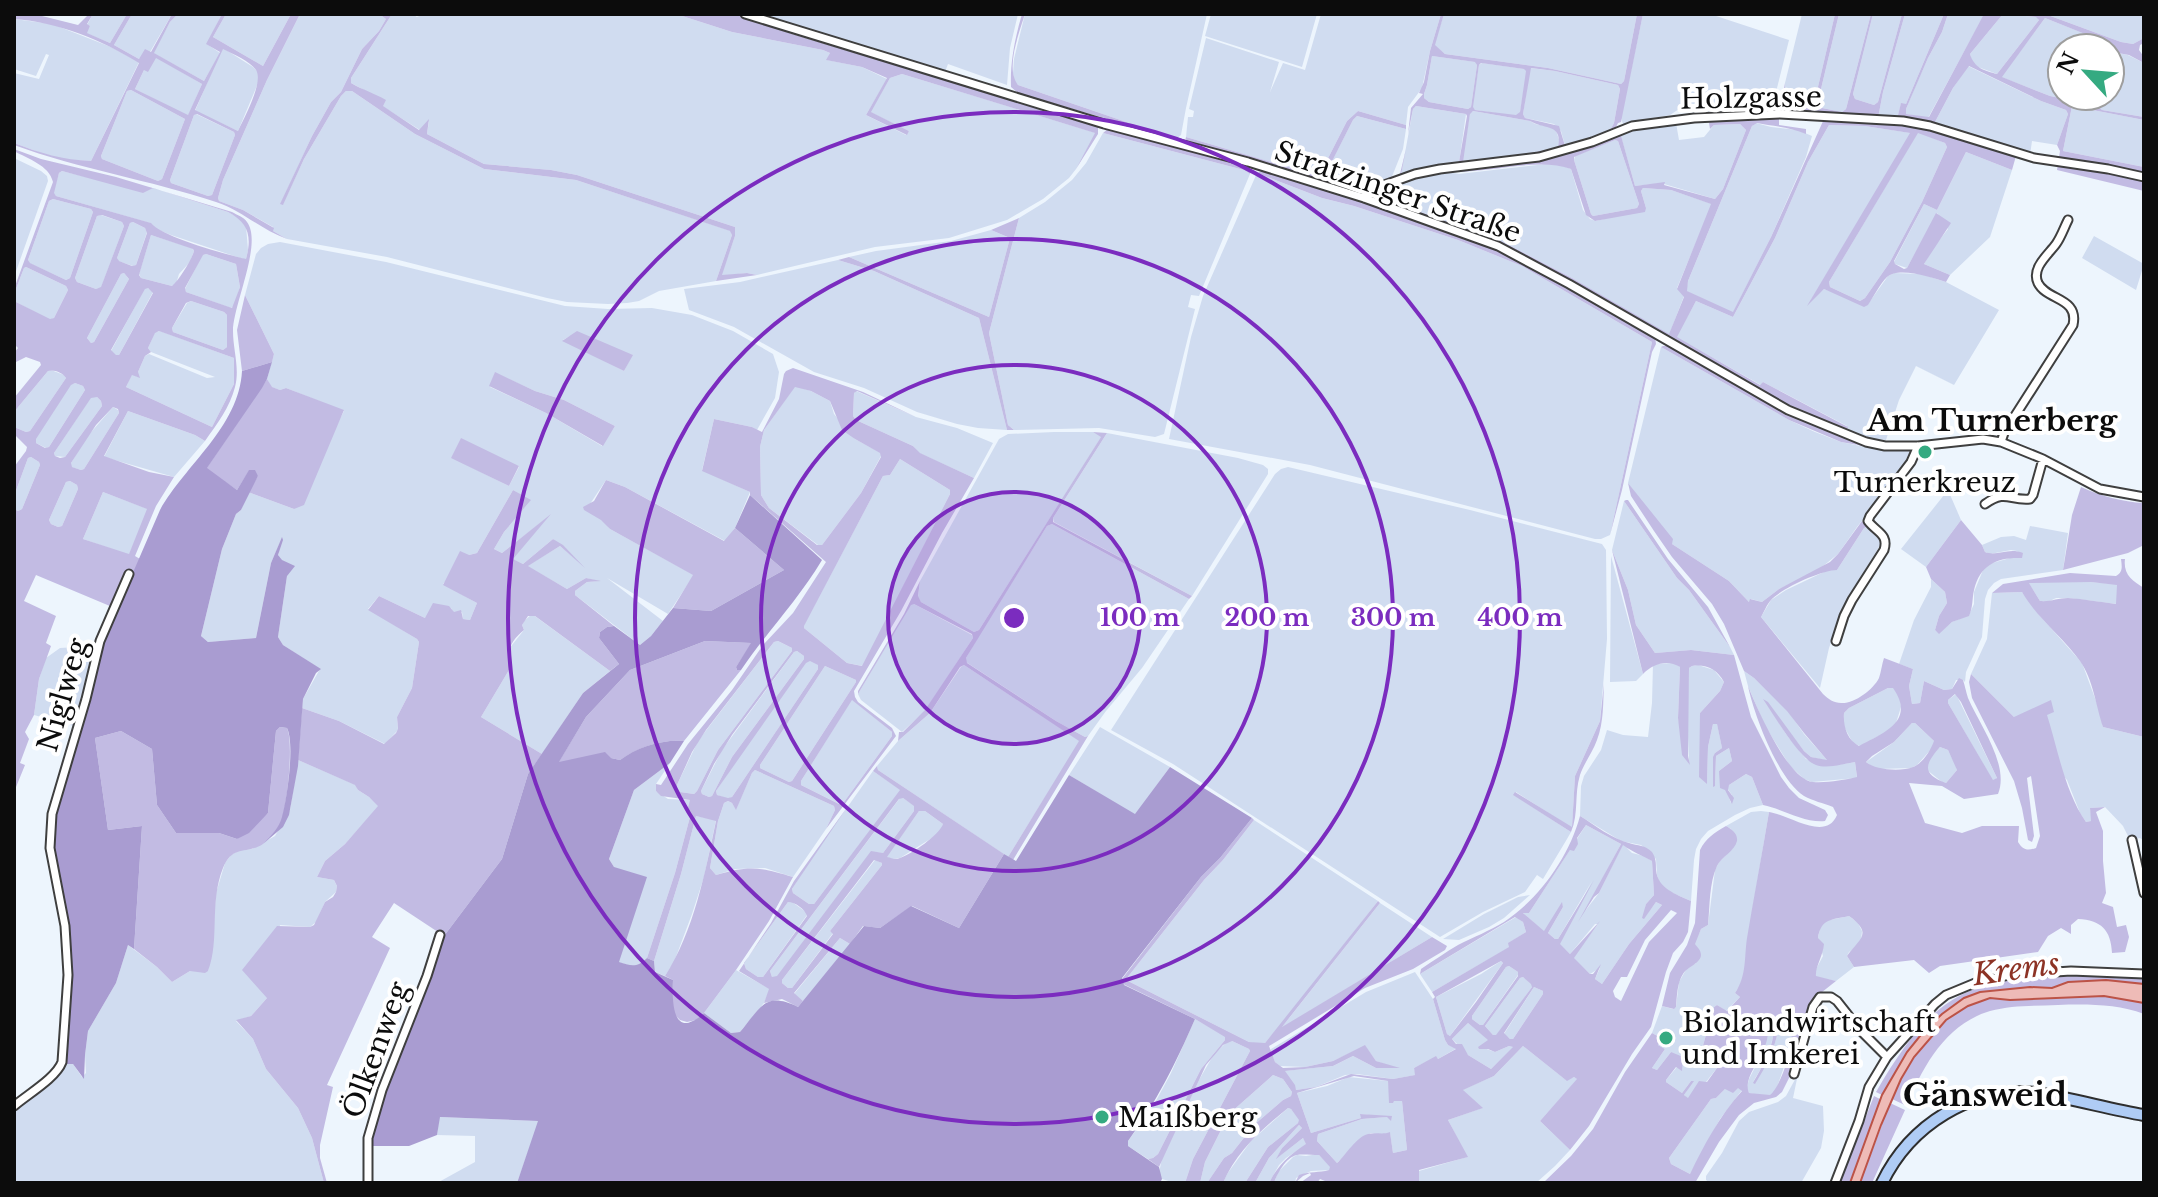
<svg xmlns="http://www.w3.org/2000/svg" width="2158" height="1197" font-family="'Libre Baskerville',serif">
<style>
.farmland{fill:#d0dcf0;fill-rule:evenodd}
.green{fill:#c2bbe3;fill-rule:evenodd}
.forest{fill:#a99cd1}
.water{fill:#eebbb7;stroke:#bc5347;stroke-width:2}
.lines{fill:none;stroke-linecap:round;stroke-linejoin:round}
.minor-casing{stroke:#3f3f3f;stroke-width:11}
.secondary-casing{stroke:#2e2e2e;stroke-width:14}
.minor{stroke:#fff;stroke-width:7}
.secondary{stroke:#afccf5;stroke-width:10}
.ring{fill:none;stroke:#7b2cbf;stroke-width:4}
.poi-dot{fill:#35aa81;stroke:#fff;stroke-width:3}
.labels{text-anchor:middle;dominant-baseline:central;stroke-width:8;stroke-linejoin:round;paint-order:stroke}
.street-label{font-size:28px;fill:#0c0c0c;stroke:#fff}
.poi-label{font-size:28px;fill:#0c0c0c;stroke:#fff;text-anchor:start}
.neighbourhood-label{font-size:30px;font-weight:bold;fill:#0c0c0c;stroke:#fff}
.water-label{font-size:30px;font-style:italic;fill:#8d3325;stroke:#fff}
.quarter-label{font-size:32px;font-weight:bold;fill:#0c0c0c;stroke:#fff}
.centre{fill:#7b2cbf;stroke:#fff;stroke-width:4}
.ring-label{font-size:24px;text-anchor:middle;font-weight:bold;fill:#7b2cbf;stroke:#fff;stroke-width:8;stroke-linejoin:round;paint-order:stroke}
</style>
<rect width="100%" height="100%" fill="#edf5fd"/>
<path class="farmland" d="M93 14H127L110 43 86 33 90 26 87 25Z
M132 14H172L150 52 139 59 114 45Z
M178 14H222L207 44 220 53 223 48 253 67 258 72 259 80 256 88 238 131 195 111 220 53 204 81 153 53 170 22Z
M226 14H291L263 66 213 37Z
M300 14H379L386 19 379 31 362 49 341 92 331 102 312 136 281 203 283 204 304 159 341 96 346 91H352L415 134 484 169 576 180 731 231 732 235 716 281 659 291 639 301 627 303 608 304 567 302 547 298 387 257 287 239 273 231V227L243 210 219 201 218 198 223 180 267 80Z
M392 14H412L417 17 419 16 416 14H676L732 32 823 50 830 53 827 60 862 67 887 79 866 115 906 135 909 131 870 112 890 78 902 74 1096 133 1076 169 1069 178 1043 199 1007 220 949 238 875 247 757 275 747 273 721 276 735 236V227L577 175 551 170 484 164 427 134 429 121 420 130 382 106 385 101 351 83V78Z
M756 14H1018L1010 48 1007 85 948 64 945 72Z
M1025 14H1207L1186 108 1181 135 1176 139 1018 85 1014 81 1013 73 1014 59Z
M1211 14H1317L1302 67 1205 36Z
M1321 14H1441L1430 51 1422 88 1408 107 1406 125 1358 111 1347 121 1319 176 1186 137 1188 117H1193L1194 111 1189 109 1206 38 1279 62 1270 92 1283 63 1305 70Z
M1444 14H1637L1624 81 1621 84 1548 68 1445 54 1434 45Z
M1643 14H1710L1789 40 1772 108 1769 110H1727L1726 107H1682L1670 115 1623 124 1621 118Z
M1802 14H1835L1814 104 1811 107 1788 105 1785 99V83Z
M1839 14H1871L1846 109 1842 112 1822 108 1820 104V93Z
M1873 14H1902L1878 102 1874 105 1855 99 1853 94Z
M1905 14H1944L1906 104H1901L1897 119 1878 118 1883 92Z
M1948 14 1984 15 1928 118 1906 114V109L1916 85 1928 58 1942 32Z
M2003 14 2037 17 2039 20 1997 74 1978 67 1972 62 1970 54Z
M2045 14H2139L2144 16V38L2133 44 2121 42Z
M2045 18 2116 46 2118 53 2128 55 2144 63V117L2102 110 2098 106 2050 96 2001 77ZM2062 48H2110V96H2062Z
M14 19 52 24 111 47 139 62 91 161 66 160 41 153 14 143V73L39 79 49 55 46 54 36 76 14 69Z
M1432 56 1476 62 1477 65 1471 107 1468 109 1429 102 1424 98V94L1427 85Z
M156 57 202 84 188 116 135 89 144 70Z
M1482 63 1525 69 1527 71 1520 113 1516 116 1475 110 1472 107 1479 65Z
M1968 66 2041 101 2066 110 2068 114 2057 145 2032 141 2030 155 1986 142 1935 122 1953 88Z
M1530 68 1555 71 1618 85 1620 89 1614 123 1608 134 1566 149 1561 131 1554 124 1525 118 1523 114Z
M131 90 185 119 162 179 158 181 102 159 101 156 127 91Z
M1416 106 1466 114 1459 163 1422 168 1401 175 1413 109Z
M2072 106 2144 120V167L2063 151Z
M1473 111 1530 121 1535 124 1553 127 1556 130 1560 143 1558 148 1519 155 1462 162 1470 113Z
M196 114 234 132 235 135 212 195 208 196 171 183 170 180 194 115Z
M1357 116 1406 129 1403 149 1391 179 1370 187 1361 188 1323 178 1353 120Z
M1676 123 1679 140 1704 137 1714 125 1740 124 1746 130 1723 189 1715 199 1664 184V183L1635 186 1620 133 1633 129Z
M1756 123 1771 127 1798 130 1812 136 1806 157 1771 237 1733 313 1686 291 1688 281 1752 126Z
M1829 125 1865 126 1911 133 1811 300 1824 289 1868 304 1888 276 1894 273 1921 274 1946 282 1999 310 1954 385 1916 366 1899 400 1886 440 1867 438 1846 431 1847 426 1763 382 1761 385 1676 337 1696 301 1733 317 1775 238 1808 162Z
M1918 132 1945 143 1947 147 1922 202 1890 262 1865 298 1860 301 1830 287 1829 282Z
M1103 133 1244 170 1250 174 1199 296 1191 295 1188 307 1195 309 1164 434 1155 437 1099 428 1014 430 1008 425 989 333 1019 218 1045 202 1072 180 1086 163Z
M1615 140 1618 141 1639 204 1637 208 1593 216 1591 214 1574 160 1575 156Z
M1966 152 2012 170 1990 237 1950 275 1924 264 1934 247 1948 229 1937 213 1907 268 1895 264 1894 262 1924 204 1937 210Z
M14 158 41 171 47 176 48 181 14 277Z
M1555 163 1571 169 1583 210 1590 219 1596 221 1646 208 1641 191 1643 188 1671 190 1712 204 1677 288 1684 296 1669 335 1572 278 1501 241 1373 195 1374 192 1416 176 1441 171 1459 174Z
M62 171 98 180 153 188 228 212 239 218 246 226 248 250 246 260 171 235 154 228 150 223 56 196 53 193 59 173Z
M1257 173 1322 198 1354 206 1458 240 1522 266 1652 342 1610 535 1601 539H1595L1310 465 1169 439 1191 337 1203 296Z
M53 199 91 209 93 212 70 278 66 280 29 263 28 260 49 201Z
M101 215 122 222 124 226 101 288 96 289 77 282 75 278 97 216Z
M133 222 145 228 147 232 136 265 133 266 118 261 117 258 130 223Z
M991 230 1010 238 989 317 849 257 876 251 951 241Z
M151 235 192 248 194 251 190 262 179 274 176 284 172 286 141 278 139 274Z
M2094 236 2144 264 2136 290 2082 258Z
M280 242 386 262 565 306 608 309 652 308 692 315 733 331 773 354 779 372 775 398 757 430 752 427 714 419 702 470 750 492 735 528 725 541 625 487 606 480 590 504 610 529 694 575 668 614 607 578 663 621 651 636 640 645 575 595V591L587 582 598 581 586 578 567 589 527 566 560 546 578 561 553 539 523 564 512 559 547 518 502 553 494 549 504 532 530 501 513 490 477 553 469 555 443 584 477 603 470 620 463 619 462 612H453L451 608 425 618 379 596 368 609 417 639 419 642 412 688 397 717 398 730 385 744 339 721 302 708 303 699 320 669 283 645 278 637 287 576 278 555 282 538 271 563 256 638 208 642 201 636 222 549 236 514 241 510 248 492 294 509 344 411 286 388 280 390 271 387 267 379 274 354 245 295 256 254 261 248 268 244ZM570 336 632 355 624 371 563 340ZM495 373 535 391 564 400 615 426 602 446 546 413 490 387ZM451 457 519 466V467L509 486Z
M206 254 236 264 240 287 234 306 231 308 186 292 185 289 202 255Z
M838 260 874 271 979 318 1007 430 978 428 957 424 917 412 864 388 814 372 734 327 689 310 684 289 740 282Z
M26 267 66 286 68 290 54 318 50 320 14 301V294L24 268Z
M124 273 129 279 94 342 91 343 87 338 121 274Z
M145 288H148L153 292 119 355 116 356 111 351Z
M191 301 224 312 227 315V347L223 350 173 332 172 328 187 303Z
M160 331 234 358V384L212 427 126 387 132 374 138 377V372L145 356 149 354 207 378 215 377 151 352 148 348 155 332Z
M1661 347 1789 420 1815 432 1841 442 1875 449 1912 451 1909 460 1857 527 1838 554 1817 571 1779 589 1762 602 1751 599 1750 603 1729 581 1672 544 1628 483Z
M51 370 64 375 66 378 30 431 26 432 14 427V412L48 371Z
M75 383 83 386 85 390 49 447 46 448 36 443 35 439 71 384Z
M795 386 811 391 830 401 834 414 855 439 881 453V456L861 493 822 545H818L769 508 761 495 760 447 764 430Z
M856 391 916 417 957 428 993 443 974 478 919 453 913 446 856 420 853 416 854 393Z
M91 397H97L101 401 102 406 65 457 55 456 54 453Z
M113 407 118 410 119 413 84 469 81 470 71 467V463L86 438Z
M128 411 195 435 205 441 174 477 104 457Z
M1054 432H1093L1102 436 979 630 974 632 921 602 918 597 920 581 999 439 1008 434Z
M1107 433 1238 458 1263 465 1268 469V474L1192 596 1054 522 1053 518Z
M31 457 39 462 40 465 22 509 18 511 14 509V496L28 458Z
M900 459 950 490V494L863 666 847 663 804 628V625L883 476 890 475Z
M1288 467 1470 510 1602 544 1606 550 1607 639 1600 721 1575 776 1572 828 1516 792 1514 795 1571 832 1567 839 1543 879 1537 875 1525 892 1483 912 1440 937 1173 764 1111 730 1275 474 1281 469Z
M70 481 77 485 78 489 62 526 58 527 51 524 49 520 66 482Z
M1948 490 1961 520 1926 567 1901 549Z
M103 492 148 509 129 555 83 539Z
M1624 501 1677 578 1689 590 1730 647 1734 655 1691 650 1655 653 1636 625 1628 590 1612 550Z
M1052 524 1189 599 1142 668 1106 711 1088 736 1085 737 1056 721 966 662V658L981 632 1047 526Z
M1869 526 1881 538 1882 542 1845 603 1829 648 1820 688 1761 617 1771 600 1786 590 1828 570H1837L1864 528Z
M2030 526 2068 533 2063 570 2001 579 1994 583 1988 590 1985 599 1982 637 1966 672 1965 682 1963 680H1956L1952 689 1944 690 1924 681 1920 703 1912 704 1909 686 1913 669 1899 664 1914 620 1931 587V579L1945 592 1947 603 1939 616 1935 630 1939 633 1952 622 1969 615 1974 604V592L1983 570 1989 564 2010 558H2022L2017 551 2011 550 1990 554 1985 552 1982 545 2001 537 2014 536 2026 540Z
M1611 556 1643 674 1636 681 1610 682Z
M2028 582H2091L2117 584V604L2069 598H2056L2048 602 2040 601Z
M2022 592 2040 616 2082 663 2099 709 2103 727 2144 737V841L2140 838 2130 840 2123 826 2105 807 2090 808 2092 821 2086 822 2080 813 2067 780 2014 717 1971 674 1987 639 1992 593Z
M911 604H914L972 635 973 638 925 711 902 732 861 700 858 694Z
M532 614 610 671 583 693 542 754 481 717 512 665 507 657 508 650 524 630 522 625 524 621Z
M778 641 792 648V651L718 750 697 791 694 794 680 792 677 790V785L698 741 774 642Z
M78 647 94 649 74 726 34 715 39 679 46 658 60 648Z
M797 651 804 656V659L732 757 712 796 709 797 702 794 701 791 722 750 794 652Z
M811 660 819 665 818 669 732 797 728 799 717 795 716 791 734 764 806 662Z
M1674 663 1680 667 1678 718 1689 763 1687 711 1689 668 1692 666 1698 665 1714 670 1724 682 1720 691 1700 713 1707 783 1708 747 1713 724 1717 723 1722 748 1715 753 1713 786H1715L1716 756 1729 748 1732 761 1719 771 1731 803 1732 795 1727 788 1729 785 1746 774 1752 777 1763 805 1750 808 1735 815 1708 831 1701 839 1696 849 1694 860 1691 901 1670 892 1660 884 1657 875 1656 859 1641 845 1621 841 1580 816 1581 786 1584 776 1601 750 1607 730 1623 735 1648 737 1652 703 1653 664Z
M964 665 1080 741 1008 857 878 770 877 766 898 741 930 713 961 667Z
M825 666 856 680V682L792 781 789 782 760 768V765Z
M1744 671 1754 678 1788 711 1804 734 1828 761 1811 757 1804 751 1765 701 1786 734 1806 759 1830 766 1855 762 1857 778 1812 782 1804 779 1790 766 1765 726 1748 686Z
M1888 688H1894L1900 699 1901 707 1896 723 1890 730 1860 746 1853 743 1843 725 1844 713 1849 708Z
M1956 694 1997 778 1993 781 1948 703V700Z
M852 699 892 732V736L844 802 839 804 801 785V781Z
M1912 723H1915L1934 741V746L1917 765 1911 768 1879 769 1874 768 1866 762 1894 742Z
M1100 727 1170 767 1135 815 1069 775Z
M1940 747 1948 750 1956 766 1957 770 1946 783 1942 782 1927 770 1926 767 1930 758Z
M298 760 356 785 358 790 369 797 379 806 345 844 325 861 317 877 334 880 337 886 336 892 325 902 316 922 310 927 280 925 267 998 251 1016 236 1021 253 1039 266 1069 298 1108 312 1138 324 1183H14V1110L55 1078 63 1069 65 1064H73L82 1077 86 1073 85 1055 88 1031 116 983 128 945 157 967 172 982 190 971H208L213 934 216 893 225 863 231 855 239 850 252 849 275 836 290 810Z
M670 763 656 784V791L668 799 690 800V817L675 873 647 958 642 964 634 967 618 962 614 867 609 859 634 790Z
M755 770 834 806 835 810 826 829 793 877 765 868 735 869 716 875 710 868 718 821 724 803 728 801 732 803 736 809 752 773Z
M873 771 901 790 814 904H809L793 893 792 889 817 850Z
M900 798H903L915 806 914 811 883 853 871 852 777 977H772L770 971Z
M919 811H925L943 824 942 829 935 836 900 858 892 859 886 857Z
M1761 811 1769 812 1747 942 1746 969 1740 985 1735 993 1740 997 1726 1011 1717 1005 1714 1007 1702 1049 1717 1068 1706 1082 1700 1085 1704 1087 1703 1091 1694 1104 1684 1095 1693 1081H1691L1682 1093 1666 1082V1080L1677 1067 1682 1070 1671 1052 1657 1070 1652 1068 1665 1049 1658 1045 1661 1038 1652 1033 1662 1006 1673 1009 1676 1007 1679 982 1687 968 1696 963 1694 944 1701 929 1708 925 1715 870 1719 862 1733 848 1731 829 1726 826 1751 812Z
M696 816 716 820 704 877 692 914 674 962 665 976 655 972 654 961 681 874Z
M1254 820 1378 901 1288 1016 1265 1043 1258 1044 1249 1042 1128 981 1127 978 1204 880 1223 860Z
M1586 825 1621 844 1585 911 1599 893 1623 844 1632 853 1644 856 1652 861 1654 895 1646 904 1644 918 1656 902 1662 905 1629 944 1602 984 1595 979 1600 968 1590 974 1573 958 1598 924H1595L1570 954 1559 944 1592 881 1558 939H1555L1548 933 1563 907 1562 904 1544 932 1522 912 1529 913Z
M875 860 882 863V865L830 931 833 933 792 988H788L782 983V980Z
M1530 895 1504 918 1489 927 1459 940 1443 939 1484 914 1518 897Z
M788 902H792L806 912 807 915 763 977H758L746 969 744 963Z
M1380 903 1432 937 1280 1029 1290 1017Z
M1849 916 1858 923 1862 931 1861 940 1856 947 1849 952 1847 956 1854 967 1836 981 1816 977 1815 971 1823 956 1818 938 1820 928 1825 921Z
M1516 917 1523 922 1526 932 1509 943 1510 947 1432 992 1420 974Z
M840 938 850 944 803 1001 794 994Z
M1501 961 1503 963 1450 1036 1447 1034 1436 997 1481 974Z
M1509 966 1518 972V975L1483 1025H1480L1472 1019V1016L1506 967Z
M736 970 770 989 764 1003 740 1032 731 1033 704 1013Z
M1415 972 1433 999 1445 1040 1448 1045 1457 1048 1438 1059 1436 1057 1414 1068 1416 1075 1393 1079 1357 1074 1345 1075 1316 1087 1296 1090 1284 1071 1333 1066 1353 1056 1376 1068H1395L1376 1061 1365 1046 1333 1061 1305 1067 1280 1066 1275 1062 1270 1051 1271 1049 1366 992Z
M1523 977 1532 984V987L1496 1036 1493 1035 1485 1026 1520 978Z
M1534 987 1543 991V994L1513 1039H1510L1504 1034Z
M1195 1019 1225 1036V1040L1201 1069 1158 1154 1153 1158 1148 1159 1128 1146V1141L1151 1110 1171 1073Z
M1468 1023 1489 1040 1484 1048 1495 1052 1509 1046 1514 1047 1491 1069 1468 1055 1452 1039Z
M1771 1024 1774 1026 1775 1030 1770 1048 1766 1060 1753 1082 1771 1057 1780 1024 1791 1029 1793 1034 1792 1044 1776 1090 1770 1096 1754 1094 1749 1093 1747 1087 1749 1079 1764 1050 1769 1025Z
M1228 1041H1232L1249 1049 1250 1051 1193 1159 1185 1183H1175L1162 1179 1159 1173 1162 1158 1199 1080 1214 1054Z
M1523 1046 1566 1080 1574 1077 1578 1079 1540 1121 1570 1150 1555 1166 1536 1183H1419V1171L1467 1157 1448 1120 1482 1108 1462 1090 1494 1076Z
M1638 1062 1643 1064V1067L1649 1069 1644 1080 1650 1074H1653L1660 1080 1647 1102 1645 1099 1648 1093 1647 1091 1643 1098 1639 1094 1644 1082 1636 1093 1630 1089 1631 1085 1628 1087 1624 1083Z
M1798 1074 1793 1098 1823 1106 1824 1131 1821 1148 1801 1183H1710L1706 1180V1176L1722 1153 1739 1121 1749 1112 1778 1102 1786 1096Z
M1273 1075 1283 1079 1292 1092 1291 1096 1283 1100 1254 1125 1232 1153 1224 1158 1207 1183H1200L1205 1162 1229 1114Z
M1349 1077 1388 1081 1390 1094 1393 1101H1402L1407 1150 1393 1153 1390 1133 1385 1135 1371 1133 1359 1140 1337 1163 1317 1141 1318 1134 1362 1119 1386 1117 1361 1114V1118L1311 1133 1297 1093 1327 1086Z
M1738 1087 1742 1090 1720 1119 1690 1174 1671 1164 1669 1158 1711 1099 1716 1098 1725 1089Z
M1288 1108 1291 1109 1300 1120 1298 1123 1268 1147 1245 1183H1223L1227 1174 1251 1141Z
M439 1117 539 1121 517 1183H437L475 1162V1136L437 1135Z
M1299 1125 1302 1128 1282 1148 1277 1158 1303 1138 1307 1144 1286 1158 1279 1165 1269 1183H1255L1269 1158Z
M1318 1154 1331 1167 1329 1170 1311 1171 1296 1178 1295 1183H1274L1278 1172 1293 1157 1297 1155 1306 1156Z"/>
<path class="green" d="M14 14 42 16 78 25 89 14H93L87 24 90 26 87 33 110 43 127 14H132L114 45 139 59 145 49 151 52 172 14H178L170 22 154 53 204 81 220 52 206 44 222 14H226L213 37 263 66 291 14H300L267 80 223 180 218 198 219 201 243 210 274 228 273 231 287 239C261 230 243 211 216 202 150 180 79 169 14 145V143C40 153 63 160 91 161L139 63C102 40 58 22 14 19ZM223 49C233 54 250 61 256 70 264 82 244 118 238 131L195 110ZM156 58 202 84 188 115 135 89 144 70 148 72ZM131 90 185 119 162 179 158 181 102 159 101 156 127 91ZM197 114 234 132 235 135 212 195 208 196 171 183 170 180 194 115Z
M379 14 385 16 392 14 351 78V83C363 90 374 93 386 100L383 106 419 130 429 119 427 134 484 164 551 170 577 175 735 227V236L722 275 747 273 757 275 716 281 732 235 730 231 576 180 484 169 415 134 352 91H346L341 96 304 159 283 205 280 204 312 136 331 102 341 92 362 49 379 31 386 19Z
M676 14H735L792 34 1096 125 1098 127V134L1076 169 1095 133 902 74 890 78 871 112 909 131 907 135 866 115 887 78 862 67 826 60 830 53 823 50 732 32Z
M1022 14H1025C1019 33 1005 69 1018 85L1176 139 1018 93 1011 87C1010 62 1015 38 1022 14Z
M1441 14H1444L1435 45 1445 54 1548 68 1621 84 1624 81 1637 14H1643L1621 122 1618 123 1614 131 1608 134 1614 123 1620 89 1618 85 1555 71 1531 68 1523 114 1525 118 1559 126 1566 149 1539 156 1399 178 1406 149 1401 175 1422 168 1459 162 1467 116 1466 114 1416 106 1413 109 1408 134 1411 108 1423 94 1419 93 1424 82 1430 51ZM1432 56 1475 62 1477 65 1471 107 1468 109 1429 102 1424 98V94L1427 85ZM1481 63 1524 69 1526 71 1520 112 1516 115 1475 110 1473 107 1479 65ZM1473 111 1530 121C1545 130 1563 123 1558 148L1519 155 1463 162 1470 114Z
M1835 14H1839L1820 93V104L1822 108 1842 112 1846 109 1871 14H1873L1853 94 1855 99 1874 105 1878 102 1902 14H1905L1883 92 1878 118 1788 112 1785 109 1783 94 1785 83V99L1788 105 1811 107 1814 104Z
M1944 14H1948L1942 32 1928 58 1906 109V114L1929 117 1984 14H2003L1970 54C1974 68 1985 71 1997 74L2039 20 2036 17 2007 14H2045L2121 42 2133 44 2144 38V43L2140 45 2139 50 2144 57V63L2129 55 2118 53 2115 46 2045 18 2002 77 2050 96 2098 106 2102 110 2144 117V120L2072 106 2063 151 2144 167V191L2057 170 2060 151 2057 145 2068 114 2066 110 2041 101 1969 66 1953 88 1935 122 1986 142 1897 119 1901 103 1906 104Z
M1358 111 1406 125V129L1357 116 1353 120 1324 177 1361 188 1370 187 1358 190 1340 187 1185 141 1186 137 1319 176 1347 121Z
M1779 116V125L1806 129V134C1791 127 1772 126 1757 123L1752 126 1688 281 1687 291 1733 312 1771 237 1824 119 1903 123 1929 129 2016 156 2012 170 1966 152 1937 210 1924 204 1894 261 1895 264 1904 269 1907 268 1936 213 1951 223 1924 264 1950 275 1946 282C1933 278 1899 266 1887 277 1880 284 1874 296 1868 305L1864 307 1824 289 1807 306 1910 133 1865 126 1829 125 1808 162 1775 238 1733 317 1696 301 1677 337 1760 385 1763 382 1848 427 1846 431 1790 406 1527 257 1499 243 1377 199 1373 195 1501 241 1572 278 1669 334 1684 297 1677 289 1711 204 1671 190 1643 188 1641 191 1646 208 1645 212 1595 221 1586 215 1571 169C1536 156 1481 176 1441 171L1540 160 1565 154 1620 132 1635 186 1665 182 1664 185 1715 199 1723 189 1746 130 1740 124 1714 125 1710 129 1709 123 1712 119ZM1918 133 1945 143 1947 147 1922 202 1890 262 1865 298 1860 301 1830 287 1829 282ZM1615 140 1618 141 1639 204 1637 208 1593 216 1591 214 1574 160V157Z
M1109 128 1247 165 1251 170 1250 174 1244 170 1103 133Z
M14 149 41 159 116 177 232 212C237 215 244 217 247 222 263 243 233 305 233 331 233 350 240 368 235 387 230 407 217 424 205 441L195 435 128 411 104 456 149 472 174 477 156 506 135 556 140 559 117 609 36 575 24 601 56 616 46 643 51 646 39 679 34 715 25 732 29 739 20 763 25 765 14 792V509L18 511 22 509 40 465 39 462 31 457 28 458 14 496V467L26 451 27 447 14 434V427L26 432 30 431 66 378C63 373 54 369 48 371L14 412V398L41 365 40 362 26 357 14 363V353L18 348 14 344V301L50 319 54 318 68 290 66 286 26 267 24 268 14 294V289L53 182C49 165 28 159 14 151ZM62 171 143 193 153 188 228 212C249 223 252 237 246 259 227 255 160 236 151 223L56 196 54 193 59 173ZM53 199 91 209 93 212 70 278 66 280 30 263 28 260 49 201ZM102 215 122 222 124 226 101 287 96 289 77 282 75 278 97 216ZM133 222 145 228 147 233 136 265 132 266 119 261 117 258 130 223ZM151 235 193 249 194 251C191 261 179 280 172 286L141 278 139 275ZM206 254 236 264 240 287 232 308 186 292 185 288 203 255ZM124 273 129 279 94 342 91 343 87 338 121 274ZM148 288 153 293 119 355H116L111 350 145 289ZM191 301 224 312 227 315V347L223 350 173 332 172 328 186 303ZM159 331 234 358V384L212 427 126 387 132 375 140 378 138 372 145 356 151 352 148 348 155 333ZM75 383 83 386 85 390 49 447 45 448 36 443V439L71 385ZM97 397 101 401 102 406 65 457 60 458 55 456 54 453 91 398ZM113 407 118 409 119 413 84 469 81 470 72 467 71 463 96 425ZM70 481 77 485 78 489 62 526 58 527 51 524 49 520 66 482ZM103 492 147 509 129 554 83 539Z
M1262 171 1363 202 1497 249 1524 262 1655 337 1656 344 1652 352 1622 490 1610 535 1652 342 1522 266 1458 240 1354 206 1322 198 1257 173Z
M1019 218 989 333 1008 425 1014 430H1007L979 318 874 271 838 260 849 257 989 317 1010 238 991 230Z
M245 295 274 354 272 362 242 371 237 330Z
M577 331 633 355 624 371 562 341Z
M1663 346H1668L1786 413 1864 446 1841 442 1789 420 1661 347Z
M793 368 863 392 916 417 857 391 854 393 853 416 856 420 913 446 920 453 974 478 942 533 901 611 854 691 855 697 858 702 892 728 896 736 826 829 835 810 834 806 755 770 752 773 736 810 732 803 728 801 724 803 718 821 710 868 716 875C749 865 760 867 793 877L769 921 736 970 704 1013 696 1020 687 1022 680 1020 674 1014 672 1004 673 980 665 976C694 931 705 873 716 821L696 816 681 874 654 961 647 958 675 873 690 817 687 812 690 800 661 796 656 791V784L661 785 688 744 732 690 763 645 793 613 826 562 750 495V492L702 471 714 419 752 427 762 432 779 399 784 374 786 371ZM795 387 811 391 830 401 842 430 855 439 880 453 881 457 861 493 822 545H817L769 508 761 495 760 447 764 430ZM900 459 950 490V494L862 666 847 663 804 628V626L883 476 890 475ZM778 641 792 648V651L718 750 697 791 694 794 680 792 677 789V785L692 752 706 730 774 642ZM797 651 804 656V659L732 757 712 796 709 797 702 794 701 791 714 764 732 735 794 652ZM810 661 818 665V669L732 797 728 798 717 795 716 791 806 663ZM825 666 856 680V682L792 781 789 782 760 768V765ZM852 700 892 732V736L844 802 839 804 801 785V781Z
M495 372 535 391 564 400 615 426 603 446 546 413 489 386Z
M267 379 272 387 280 390 286 388 344 410 304 505 294 509 248 492 258 476 249 471 237 490 206 469Z
M1093 432 1107 433 1053 518V522L1192 596 1189 599 1052 524 1047 526 966 658 967 663 1056 721 1085 737 1088 736 1013 860 1008 857 1079 741 964 665 960 667 930 713 898 741 899 732H903L925 710 973 638 972 634 914 604 911 605 858 694V691L904 614 920 581 918 596 921 602 974 632 979 630 1101 437Z
M461 438 519 466 509 486 451 458Z
M606 480 625 487 724 541 735 528 784 570 711 611 673 608 693 575 610 529 601 520 584 510 583 507 594 501Z
M1628 483 1673 539 1672 544 1729 581 1749 602 1750 599 1762 602 1779 589 1830 562 1838 554 1862 521 1869 526 1864 528 1837 570C1822 570 1782 588 1771 600 1767 604 1764 612 1761 617L1823 694C1828 699 1834 703 1841 703 1854 704 1873 690 1879 678 1881 672 1882 664 1884 658L1913 669 1909 686 1912 704 1920 703 1924 681 1944 690 1952 689 1959 678 1963 680C1965 686 1966 692 1968 698 1979 724 2010 765 1998 794L1964 799 1942 786 1909 783 1925 823 1962 833 1982 826H2019L2018 842C2023 850 2027 851 2036 848L2040 836 2031 776 2027 778 2034 836 2032 842 2028 840 2022 808 2014 781 1972 698 1969 682 1971 674 2014 717 2051 700 2054 712 2047 715C2058 750 2065 792 2086 822L2091 821 2090 808 2105 807 2096 812 2103 831V861L2106 893 2102 903 2113 907 2117 927 2126 925 2129 937 2125 952 2112 953C2111 930 2101 920 2078 919L2071 925V934L2061 928 2048 936 2038 952 1940 966 1929 973 1914 960 1854 967 1847 956C1859 939 1874 934 1849 916 1832 920 1821 918 1818 938L1824 944C1823 956 1815 967 1816 976L1836 981 1812 1000 1792 1072 1782 1092 1776 1097 1754 1103 1739 1115 1719 1142 1695 1183H1543L1571 1156 1593 1129 1625 1072 1652 1033 1661 1038 1658 1045 1665 1049 1652 1068 1657 1070 1671 1052 1683 1057 1682 1071 1676 1067 1666 1080V1082L1682 1093 1691 1081H1694L1684 1095 1688 1098 1699 1081 1707 1082 1717 1068 1702 1049 1714 1007 1717 1005 1727 1011 1740 997 1735 993C1747 975 1744 958 1747 938 1754 896 1762 854 1769 812 1789 815 1826 842 1837 815L1833 807C1823 803 1813 801 1804 796 1778 779 1754 715 1748 686 1757 708 1788 780 1813 782 1827 783 1844 780 1857 777L1855 762C1843 764 1827 769 1816 765 1799 759 1774 715 1763 699L1768 702 1804 751 1811 757 1827 760 1804 733 1787 711 1754 678 1744 671 1724 624 1712 604 1672 557 1654 531 1631 496ZM1888 688H1893C1916 721 1884 733 1859 746 1847 740 1843 726 1844 713L1849 708ZM1955 694 1961 702 1997 778 1993 780 1948 703V700ZM1912 723H1915L1934 741C1931 750 1922 764 1913 767 1901 772 1875 770 1866 762L1872 756 1894 742ZM1940 747 1948 750 1957 770 1946 783C1921 774 1925 764 1940 747ZM1771 1024 1774 1026C1774 1047 1763 1065 1753 1083L1755 1084 1771 1057 1780 1025 1791 1029C1795 1042 1781 1087 1770 1095L1749 1093C1743 1079 1758 1064 1763 1051 1767 1043 1768 1035 1769 1026ZM1738 1088 1742 1091C1720 1115 1704 1145 1690 1174L1671 1164 1669 1158 1711 1099 1716 1098 1725 1089 1733 1093Z
M2081 487C2101 496 2122 502 2144 503V545L2128 553 2063 570 2072 515Z
M513 490 531 500 504 532 494 549 502 553 551 514 513 559 523 564 553 539 563 545 585 568 560 546 528 566 567 589 586 578 601 581 587 582 575 591V595L614 626 607 627 600 632 599 638 619 664 610 671 535 616H528L522 625 524 630C513 639 504 651 512 665L481 717 542 754 528 774 502 859 444 936 394 903 372 937 390 948 327 1085 333 1087 320 1145V1158L327 1183H324L312 1138 298 1108 266 1069 253 1039 236 1020 251 1016 267 998 242 970 277 926 310 927 314 925 325 902 333 897 336 892 337 886 334 880 317 877 325 861 345 844 378 806 369 797 358 790 355 785 298 760 302 708 339 721 384 744 396 733 398 729 397 717 412 688 419 642 417 639 368 610 379 596 425 618 433 603 449 606 454 612 461 610 463 619 470 620 477 603 443 585 460 551 469 555 477 553Z
M1626 500H1628L1668 559 1708 607 1730 647 1689 590 1677 578 1624 501Z
M1961 520 1982 545 1985 552C1997 557 2008 547 2023 553L2022 558C1998 557 1980 564 1974 590 1972 599 1973 607 1969 616L1952 622 1939 634 1935 630 1939 616 1947 603 1945 592 1931 579 1926 567Z
M1612 550 1628 590 1636 625 1655 653 1691 650 1734 655 1751 717 1781 777 1789 788 1799 798 1825 810 1828 815 1825 821C1804 823 1783 809 1763 805L1752 777 1746 774 1729 785 1728 790 1734 798 1732 804 1725 790 1720 788 1719 771 1732 761 1729 748 1716 756 1715 786 1713 787V757L1715 753 1722 748 1717 724H1713L1708 747 1707 784 1699 777 1700 713 1720 691 1724 682C1717 669 1706 664 1692 666L1689 668 1688 756 1690 765 1682 755 1678 718 1680 667C1667 659 1653 664 1643 674Z
M2121 559H2125C2123 574 2132 581 2144 588V679L2142 687 2144 688V737L2103 727C2096 706 2093 679 2080 661 2062 636 2037 618 2022 592L1992 593 2003 584 2070 573 2116 576C2123 572 2122 567 2121 559ZM2091 582 2117 585 2116 604C2100 602 2084 599 2068 598 2058 598 2050 602 2040 601L2029 583Z
M705 641 752 643 736 667 737 670H741L684 741C663 739 638 747 620 760L611 758 558 763 586 717 630 670Z
M1604 683C1603 702 1604 722 1597 740 1593 752 1584 763 1580 775 1574 794 1579 813 1571 832L1513 795 1515 792 1572 827 1575 776 1600 721Z
M280 727 287 728C294 743 287 803 282 820 279 828 270 839 263 844 246 855 233 844 223 868 209 903 220 940 208 971L205 973 190 971 172 982 157 967 134 949 142 826 108 830 95 738 121 731 152 749 157 805 176 833H219L237 839 268 813 276 731Z
M877 766 878 770 1004 854 959 928 912 906 880 928 863 926 850 944 840 938 794 993 803 1001 798 1007 782 999 764 1003 769 989 739 971 771 923 794 881 848 806 792 889 793 893 809 904H814L900 790 873 771ZM903 798 914 806V811L883 853 871 851 777 976 772 977 770 971 899 799ZM919 811H925L943 824C939 835 912 854 900 858 895 860 892 858 887 857ZM874 860 882 863V865L830 931 833 934 792 988H788L782 983V980ZM788 902C795 902 805 909 807 916L763 977H758L746 969 744 963Z
M1580 816C1595 825 1612 839 1629 843 1638 846 1645 845 1652 852 1656 858 1656 863 1656 870 1658 889 1676 894 1691 901L1688 932 1683 942 1673 953 1666 972 1651 1027 1632 1054 1589 1126 1570 1150 1540 1121 1577 1079 1574 1077 1567 1081 1523 1046 1494 1076 1463 1090 1483 1108 1448 1120 1468 1157 1419 1170V1183H1330L1320 1179 1317 1183H1300L1311 1175 1310 1173 1303 1176 1295 1183 1299 1175C1310 1171 1319 1173 1329 1170L1330 1167 1319 1155C1312 1155 1302 1154 1297 1155 1286 1157 1277 1174 1274 1183H1269C1278 1165 1289 1155 1306 1144L1303 1138 1276 1159 1282 1148 1302 1128 1299 1125 1269 1158 1255 1183H1245L1268 1147 1298 1123 1299 1120 1291 1109 1288 1108C1262 1129 1236 1152 1223 1183H1207L1224 1158 1232 1153 1254 1125 1283 1100 1291 1096 1292 1092 1283 1079 1273 1075 1229 1114 1205 1162 1200 1183H1185L1193 1159 1250 1051 1249 1049 1232 1041 1223 1045 1206 1065 1159 1167 1148 1159 1153 1158 1158 1154 1201 1069 1225 1040V1037L1195 1019 1123 984 1122 979 1201 877 1220 858 1252 818 1254 820 1223 860 1204 880 1127 978 1128 981 1249 1042 1265 1043 1378 901 1380 903 1282 1027 1432 937 1447 946 1445 950 1413 969 1365 988 1269 1046 1275 1062 1283 1068 1305 1067 1333 1061 1365 1045 1376 1061 1400 1068H1376L1353 1056 1333 1066 1285 1071 1295 1085 1296 1090 1316 1087 1351 1074 1393 1079 1415 1075 1414 1068 1436 1056 1438 1059 1456 1049 1448 1045 1445 1040 1433 999 1435 997 1432 992 1509 947 1508 943 1526 932 1523 922 1515 917 1420 974 1421 969C1433 961 1446 952 1458 945 1474 937 1489 931 1504 922 1539 899 1569 857 1580 816ZM1586 825 1621 844 1578 922 1594 897 1599 893 1623 845C1632 852 1642 855 1652 861L1654 895 1646 904 1642 918 1644 919 1656 902 1662 905 1629 944 1602 984 1595 979 1601 964 1593 974H1590L1574 958 1600 921 1570 954 1560 944 1594 880 1558 939H1555L1548 933 1563 907 1562 902 1544 931 1523 913H1529L1570 850 1574 851 1578 844 1577 838ZM1671 910 1677 913 1649 942 1621 1001 1615 997 1613 991 1621 977H1627L1645 940ZM1501 961 1503 963 1476 1002 1450 1036 1447 1034 1436 997ZM1509 966 1518 972V976L1483 1025H1480L1472 1019V1016L1506 967ZM1523 977 1531 984 1532 987 1496 1035H1493L1485 1026 1520 978ZM1534 987 1543 991V994L1513 1039H1510L1504 1033ZM1468 1023 1488 1040 1478 1047 1479 1049H1488L1495 1052 1509 1046 1513 1047 1491 1069 1468 1055 1462 1044H1456L1452 1039ZM1354 1076 1388 1081 1389 1103H1393L1394 1101H1402L1407 1150 1393 1153 1390 1132C1383 1135 1376 1132 1368 1134 1356 1137 1346 1155 1337 1163L1317 1141 1318 1134 1362 1119 1387 1117 1391 1121 1392 1116 1360 1114 1361 1118 1311 1133 1297 1093Z
M1726 826C1731 829 1738 833 1737 841 1735 851 1721 857 1717 866 1709 883 1710 906 1708 925L1701 929 1695 944C1697 947 1701 950 1701 955 1701 963 1687 967 1683 974 1677 983 1677 996 1676 1007L1674 1009 1662 1006 1670 973 1687 945 1695 923 1700 850C1706 838 1714 833 1726 826Z
M2106 976 2144 978V984L2106 980 2081 981 2068 982 2052 988 1991 990 1964 998 1942 1014 1924 1031 1907 1053 1882 1095 1876 1092C1942 977 1982 977 2106 976Z
M2104 996 2144 1003V1014C2117 1004 2087 1004 2058 1005 2035 1006 2012 1005 1990 1011 1946 1024 1922 1067 1907 1106L1892 1099C1910 1061 1937 1013 1980 1000 1991 997 2000 999 2011 1000 2042 1000 2073 997 2104 996Z
M1874 1096 1880 1099 1877 1109 1850 1183H1840Z
M1890 1103 1905 1110 1872 1183H1860Z"/>
<path class="forest" d="M272 362 267 379 262 388 207 468 237 490 249 470H255L258 476 241 510 236 514 222 549 201 636 208 642 256 638 271 563 282 537 283 540 278 555 282 560 295 566 287 576 278 637 283 645 321 669 316 673 303 699 298 766 289 815 283 827 264 843C271 836 279 828 282 817 287 799 295 744 287 728L280 727 276 731 268 813 249 833 237 839 219 833H176L157 805 152 749 121 731 95 738 108 830 142 826 134 949 128 945 116 983 88 1031 85 1055 84 1079 73 1064H65L71 976 53 848 55 815 89 699 103 642 160 510C185 465 239 427 242 371Z
M750 495 822 560C798 600 767 632 741 670H737L736 667 751 643 705 641 630 670 586 717 559 762 605 752 611 758 620 760C637 747 663 739 684 741L670 763 634 790 609 859 614 867 647 877 619 962C631 966 637 968 647 958L654 961 655 972 673 980C672 1001 672 1042 704 1013L731 1033 740 1032C761 1007 765 991 798 1007L864 926 880 928 911 906 959 928 1004 854 1016 861 1069 775 1135 814 1170 767 1252 818 1220 858 1201 877 1122 978 1124 985 1195 1019C1175 1065 1157 1101 1128 1141V1146L1159 1167 1162 1179 1160 1183H517L538 1121 440 1117 437 1135 409 1146H371V1139L385 1092 430 977 444 936 502 859 528 774 583 693 619 664 599 638 600 632 607 627 614 626 640 645 651 636 673 608 711 611 784 570 735 528Z"/>
<path class="water" d="M2106 980 2144 984V1003L2104 996 2010 1000 1990 998 1968 1006 1946 1020 1914 1057 1901 1079 1881 1125 1860 1183H1850L1882 1095 1907 1052 1924 1031 1942 1014 1964 998 1980 992 2030 987 2052 988 2068 982Z"/>
<g class="lines">
<g class="minor-casing">
<path id="minor" d="M745 14 1104 124 1248 162 1364 198 1498 246 1569 284 1788 410 1866 442 1885 446H1918L1983 439 2001 442 2043 459 2100 489 2144 497
M1364 198 1376 188 1415 174 1440 169 1539 157 1592 142 1632 126 1694 118 1780 114 1903 121 1930 126 2034 158 2108 169 2144 177
M2001 442 2004 433 2073 325C2079 297 2047 301 2038 283 2031 268 2048 255 2056 244 2061 237 2064 228 2068 220
M1985 504C2006 489 2009 501 2030 499L2033 495 2043 459
M1836 641 1844 616 1852 600 1884 550C1889 534 1876 532 1868 521L1870 516 1911 462 1918 446
M2132 840 2144 893
M1794 1074 1813 1007 1820 997H1831L1837 1001 1860 1030 1887 1057
M14 1106C28 1094 56 1078 62 1062L68 975 65 926 50 848 52 814 86 699 100 641 129 574
M368 1183V1138L382 1090 427 976 440 935
M1835 1183 1859 1121 1869 1087 1887 1057 1935 1004 1946 995 1975 983 2009 975 2071 971 2144 974"/>
</g>
<g class="secondary-casing">
<path id="secondary" d="M1882 1183C1910 1125 1971 1086 2036 1093 2072 1098 2108 1109 2144 1115"/>
</g>
<use href="#minor" class="minor"/>
<use href="#secondary" class="secondary"/>
</g>
<circle cx="1014" cy="618" r="126" fill="#7b2cbf" fill-opacity=".12"/>
<g class="ring">
<circle cx="1014" cy="618" r="126"/>
<circle cx="1014" cy="618" r="253"/>
<circle cx="1014" cy="618" r="379"/>
<circle cx="1014" cy="618" r="506"/>
</g>
<g class="poi-dot">
<circle cx="1925" cy="452" r="8"/>
<circle cx="1666" cy="1038" r="8"/>
<circle cx="1102" cy="1117" r="8"/>
</g>
<g class="labels">
<g class="street-label">
<text transform="translate(1751 98) rotate(-1)">Holzgasse</text>
<text transform="translate(1398 192) rotate(19)">Stratzinger Straße</text>
<text transform="translate(63 695) rotate(-74)">Niglweg</text>
<text transform="translate(376 1050) rotate(-70)">Ölkenweg</text>
</g>
<g class="poi-label">
<text x="1925" y="482" text-anchor="middle">Turnerkreuz</text>
<text x="1682" y="1022">Biolandwirtschaft<tspan x="1682" dy="32">und Imkerei</tspan></text>
<text x="1118" y="1117">Maißberg</text>
</g>
<g class="neighbourhood-label">
<text x="1992" y="420">Am Turnerberg</text>
</g>
<g class="water-label">
<text transform="translate(2016 969) rotate(-8)">Krems</text>
</g>
<g class="quarter-label">
<text x="1985" y="1095">Gänsweid</text>
</g>
</g>
<circle cx="1014" cy="618" r="12" class="centre"/>
<g class="ring-label">
<text x="1140" y="626">100 m</text>
<text x="1267" y="626">200 m</text>
<text x="1393" y="626">300 m</text>
<text x="1520" y="626">400 m</text>
</g>
<rect width="2158" height="1197" fill="none" stroke="#0c0c0c" stroke-width="32"/>
<g transform="translate(2086 72) rotate(296)"><circle r="38" fill="#ffffff" stroke="#9e9e9e" stroke-width="2"/>
<path d="M0-6L14 30L0 20L-14 30Z" fill="#35aa81"/>
<text y="-12" font-size="22" font-weight="bold" text-anchor="middle" fill="#0c0c0c">N</text>
</g>
</svg>
